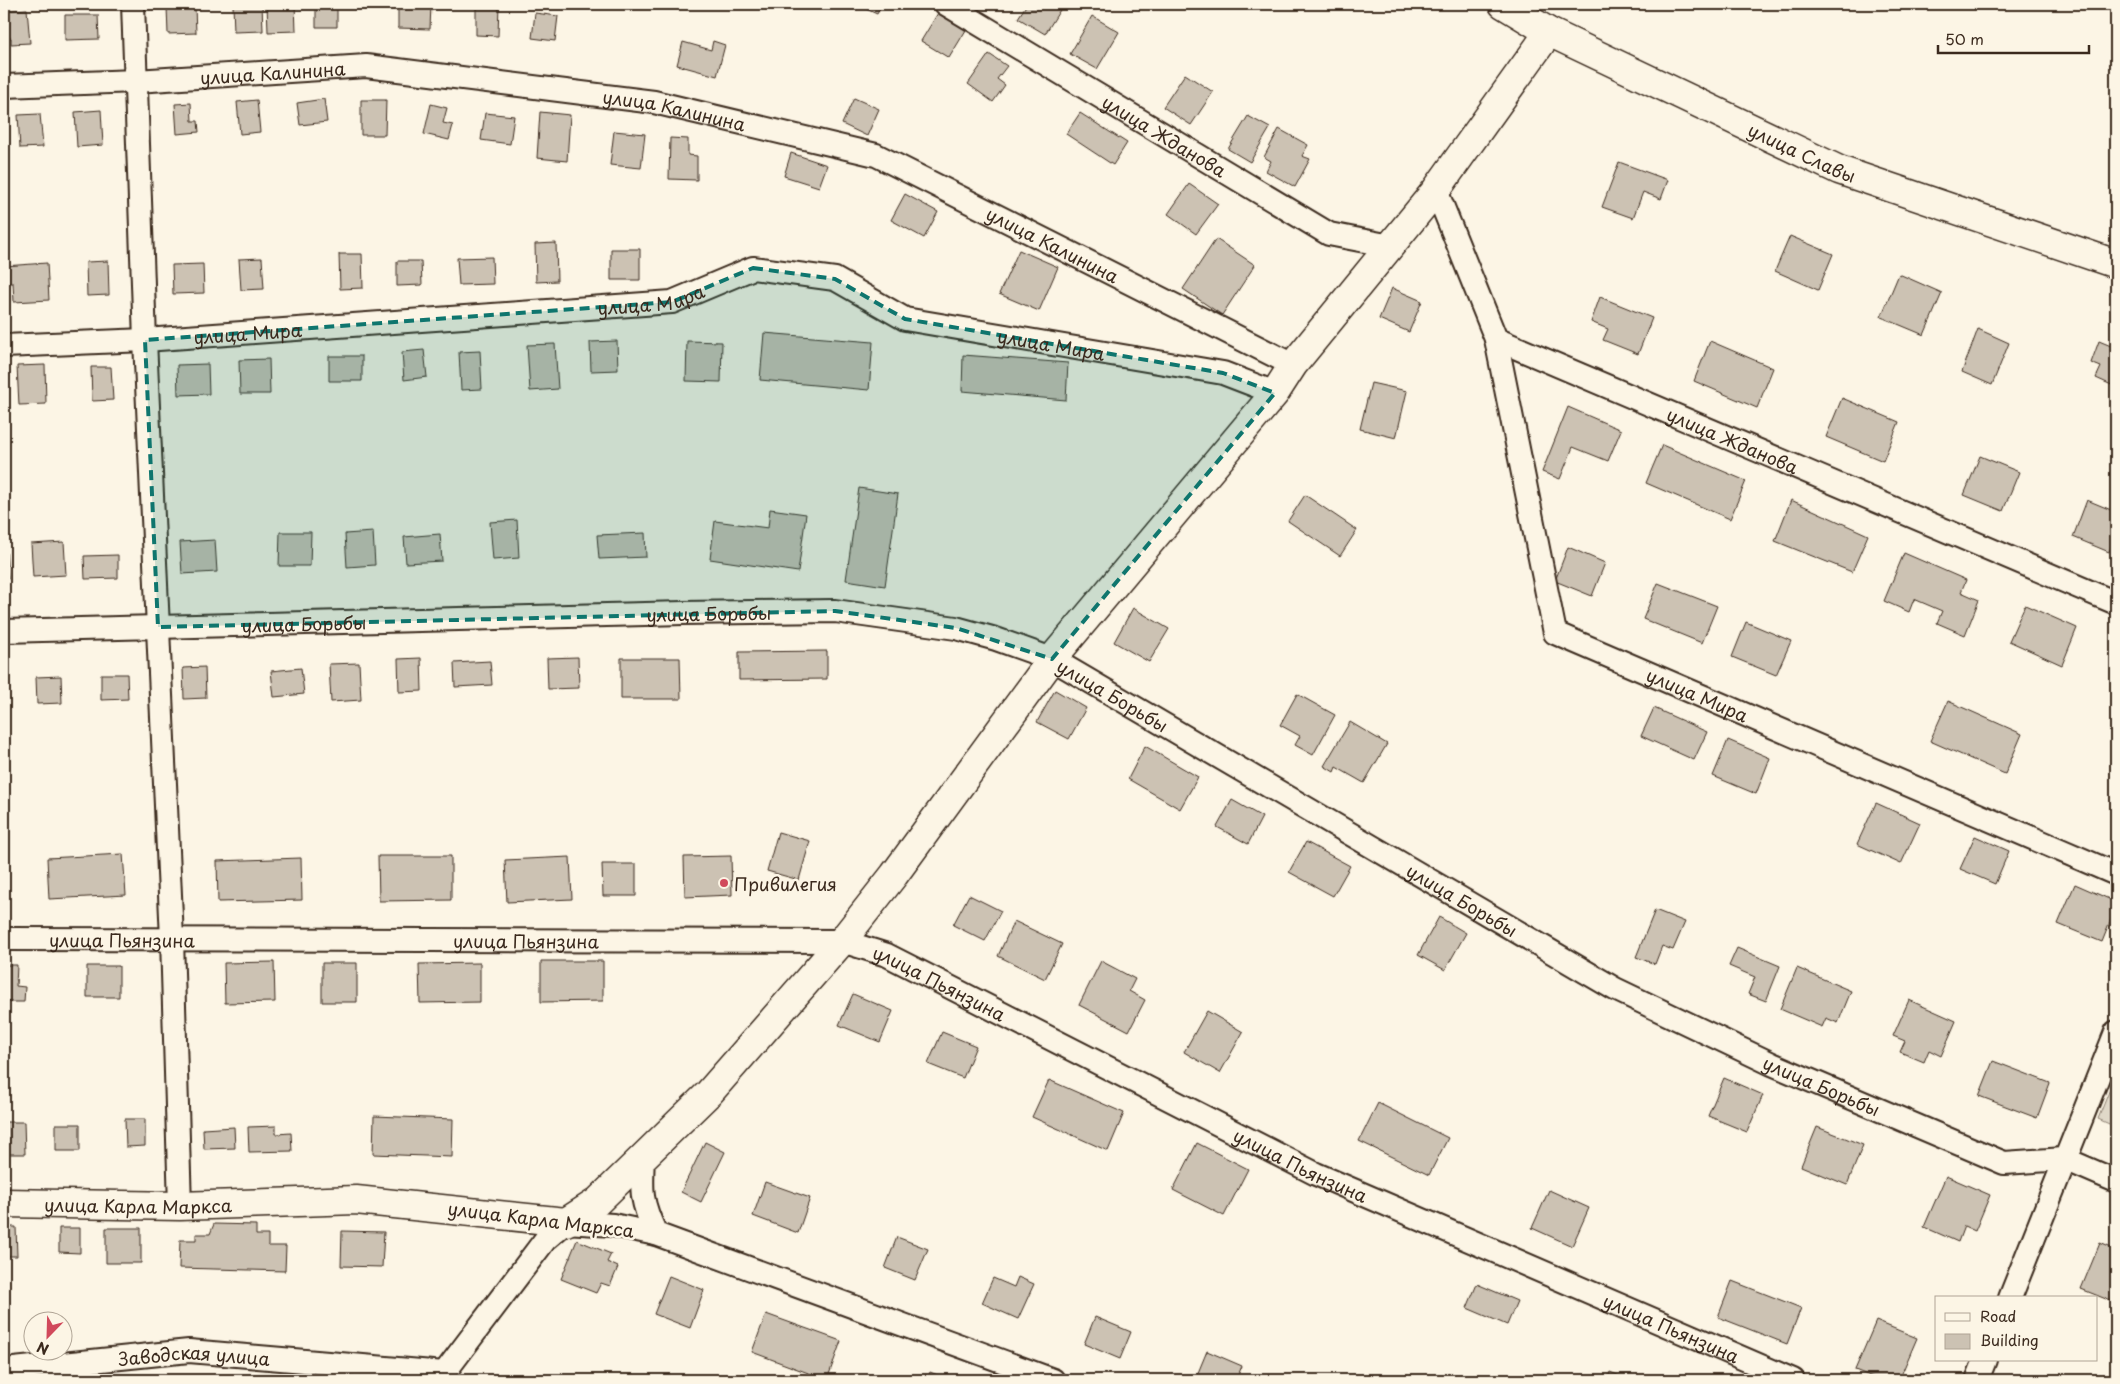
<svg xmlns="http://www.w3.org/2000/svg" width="2120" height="1384" font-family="'Playpen Sans',sans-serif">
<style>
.green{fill:#e0d8c8;stroke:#8e8173}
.building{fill:#ccc2b3;stroke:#3b2a1e}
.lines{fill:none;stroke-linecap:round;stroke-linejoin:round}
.street-casing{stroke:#3b2a1e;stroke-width:26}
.secondary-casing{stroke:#3b2a1e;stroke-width:31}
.street{stroke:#fcf5e5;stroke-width:22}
.secondary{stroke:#fcf5e5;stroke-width:28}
.marked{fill:#0f766e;fill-opacity:0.2;stroke:#0f766e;stroke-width:4;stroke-dasharray:10 6;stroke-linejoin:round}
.poi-dot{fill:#d1495b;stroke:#fcf5e5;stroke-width:2}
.labels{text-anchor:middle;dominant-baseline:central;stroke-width:5;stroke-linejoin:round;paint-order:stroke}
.street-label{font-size:18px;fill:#3b2a1e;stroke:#fcf5e5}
.poi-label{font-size:18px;fill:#3b2a1e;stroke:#fcf5e5;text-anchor:start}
</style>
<rect width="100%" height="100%" fill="#fcf5e5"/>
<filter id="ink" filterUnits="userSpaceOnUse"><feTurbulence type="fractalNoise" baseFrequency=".02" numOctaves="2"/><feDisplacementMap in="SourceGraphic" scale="10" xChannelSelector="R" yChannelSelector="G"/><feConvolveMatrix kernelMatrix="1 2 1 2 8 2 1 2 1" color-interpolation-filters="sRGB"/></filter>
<g filter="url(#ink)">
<path class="green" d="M2116 1074V1127L2098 1119Z"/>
<path class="building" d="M262 4 263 31 234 32 233 5Z
M267 4H295L296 31 268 32Z
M316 4H337V27H316Z
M398 4H431L430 29 398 28Z
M476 4H499L498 36 476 35Z
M855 4H882L877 14Z
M1027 4H1061L1063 5 1045 34 1018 18Z
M167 7H195L196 33 168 34Z
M27 9 30 43 11 44V38L4 39V11Z
M535 13 558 16 555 41 532 38Z
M938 13 966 30 949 58 921 41Z
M65 15H98L99 39 65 40Z
M1092 16 1119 32 1097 69 1070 54Z
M713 41 725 45 717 76 677 65 683 42 711 50Z
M989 54 1007 66 997 79 1005 85 993 102 968 84Z
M1185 74 1213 92 1191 125 1163 107Z
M854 98 879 109 867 136 842 124Z
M324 99 327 122 300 125 297 103Z
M257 100 260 132 240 134 237 102Z
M361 100H386L385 135H361Z
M191 103 192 121H198L199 132 177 134 175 104Z
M431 104 447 108 443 123 453 125 449 140 424 134Z
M101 110 103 145 77 147 75 112Z
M540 112 570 115 567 161 537 158Z
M485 113 514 116 510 144 481 140Z
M1080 113 1127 143 1113 165 1066 134Z
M40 114 43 147 20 148 18 115Z
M1248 116 1270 128 1250 162 1228 149Z
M1279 129 1308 145 1302 156 1310 159 1295 187 1266 171 1271 161 1264 157Z
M614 131 645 134 641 168 610 165Z
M670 138 688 139V155L697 156V180L669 179Z
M791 153 827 165 819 187 784 176Z
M1619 162 1668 180 1661 199 1643 192 1633 218 1602 207Z
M1189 184 1218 204 1196 234 1168 214Z
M905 194 938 212 924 238 891 220Z
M1790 236 1833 254 1818 290 1775 271Z
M1216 239 1255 265 1222 315 1183 289Z
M556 243 557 281 536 282 535 244Z
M611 249H640V280H611Z
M1019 250 1058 267 1039 311 999 294Z
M339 254H362L363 288 340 289Z
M492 257 493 284 459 285 457 258Z
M262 258 264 289 241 290 239 259Z
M108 261 109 295 87 296 86 262Z
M397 261H421L422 285 397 286Z
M47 263 49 300 14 302 13 283H4V266Z
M203 264 204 293 173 294 172 265Z
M1899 274 1942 293 1924 335 1881 317Z
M1392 288 1422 301 1409 332 1379 319Z
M1600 297 1652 318 1638 354 1603 340 1608 329 1591 322Z
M1978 329 2009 343 1992 385 1962 372Z
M764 333 873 342 869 390 760 380Z
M2116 333V387L2096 378 2101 367 2091 363 2099 341 2111 346Z
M617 341 618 370 591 371 590 342Z
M687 341 722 342 721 382 686 381Z
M1710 341 1773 368 1757 408 1694 381Z
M555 344 558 389 530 391 527 345Z
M424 350 427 377 404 380 402 352Z
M480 351 482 389 461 390 459 352Z
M963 355 1068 363 1066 400 962 391Z
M329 356H362V381H329Z
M269 359 270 394H240L239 360Z
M208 364 209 394 178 395 177 365Z
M45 365 46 404 19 405 17 366Z
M91 367H111L113 400 92 401Z
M1371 383 1407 391 1396 438 1360 429Z
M1842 398 1899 422 1883 461 1826 437Z
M1568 407 1621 430 1608 461 1573 447 1560 479 1542 472Z
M1662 445 1746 481 1730 519 1646 483Z
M1980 456 2019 472 2003 511 1964 495Z
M859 488 898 494 885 586 846 580Z
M1305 495 1357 530 1340 556 1288 521Z
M1791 500 1868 535 1852 572 1775 541Z
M2087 500 2116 512V535L2109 552 2073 537Z
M770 509 806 514 798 572 710 559 715 521 768 528Z
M517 520 519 558 493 560 490 522Z
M280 532H311L310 566H279Z
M373 532 375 565 347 567 345 534Z
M645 533 646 557 599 559 597 535Z
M440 534 442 561 406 563 404 537Z
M215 540 217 572 182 574 180 542Z
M64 542 66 575 33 577 31 544Z
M1568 547 1605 563 1592 596 1555 581Z
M4 548H6L8 579H4Z
M1904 553 1966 580 1961 592 1979 600 1965 635 1937 623 1942 611 1914 599 1909 612 1884 601Z
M118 555V578L85 579 84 556Z
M1658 583 1717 606 1702 643 1643 619Z
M2025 605 2077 628 2062 665 2009 641Z
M1133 608 1169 629 1149 662 1114 642Z
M1746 622 1791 641 1776 675 1732 657Z
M827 651V679L739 680V652Z
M578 657 579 688 548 689 547 658Z
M421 658 422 691 399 692 398 659Z
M621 658H680L681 699H621Z
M490 661 492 685 455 687 454 663Z
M359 663 361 700 331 702 329 664Z
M205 667 206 698 184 699 183 668Z
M301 668 304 694 274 697 271 671Z
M101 674H127L128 699 101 700Z
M61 676 62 703 37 704 36 677Z
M1055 690 1086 708 1069 739 1037 722Z
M1297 694 1335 715 1313 755 1295 745 1300 736 1280 725Z
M1948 701 2022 734 2005 774 1930 741Z
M1654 708 1707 732 1694 760 1641 736Z
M1350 722 1387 744 1364 783 1336 767 1334 772 1324 766Z
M1728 740 1770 758 1756 794 1713 776Z
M1145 746 1198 777 1180 809 1128 779Z
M1232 800 1262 817 1248 844 1217 827Z
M1876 803 1920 823 1901 864 1857 844Z
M778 832 810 841 799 880 767 871Z
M1975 836 2009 851 1995 884 1960 869Z
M1306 842 1350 866 1333 896 1289 872Z
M123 854 126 895 49 899 47 858Z
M378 856H451V900L379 901Z
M731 856 732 895 685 897 684 857Z
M570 857 572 899 507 902 505 860Z
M301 858 302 900 218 902 217 861Z
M602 864H636V896H603Z
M2075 884 2116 902V907L2102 942 2058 924Z
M969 895 1001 911 985 941 953 925Z
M1655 910 1685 922 1673 950 1662 946 1655 964 1636 957Z
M1439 917 1466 933 1445 970 1418 955Z
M1014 921 1062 944 1045 979 998 956Z
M1737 948 1780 966 1766 1001 1748 994 1755 977 1729 966Z
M541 961H603V1001L541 1002Z
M1101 961 1135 979 1129 991 1145 1000 1129 1031 1079 1005Z
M274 962 275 1002 225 1003 224 963Z
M322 963H357V1002H322Z
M480 963V1002L420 1003 419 964Z
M4 965H17L16 986 25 987 24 1002H4Z
M87 966H119V997H87Z
M1797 968 1851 991 1838 1023 1826 1018 1822 1027 1780 1009Z
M853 994 893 1011 880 1042 839 1025Z
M1909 1000 1956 1021 1941 1056 1929 1050 1924 1062 1900 1052 1905 1041 1893 1036Z
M1207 1011 1243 1032 1220 1073 1184 1052Z
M942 1032 976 1046 963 1078 928 1064Z
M1993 1061 2050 1083 2037 1118 1979 1096Z
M1724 1078 1763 1095 1747 1132 1708 1116Z
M1049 1080 1124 1113 1108 1151 1032 1117Z
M1378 1103 1448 1138 1429 1175 1359 1141Z
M374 1116 453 1119 452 1157 373 1154Z
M125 1119H145V1146L126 1147Z
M4 1122H24L25 1154H4Z
M56 1124H80V1151H56Z
M276 1126V1134L291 1133 292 1151 249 1152 248 1127Z
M234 1127 235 1148 204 1149 203 1129Z
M1817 1127 1863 1145 1847 1185 1801 1166Z
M705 1142 725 1152 701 1202 681 1192Z
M1197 1143 1248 1169 1224 1216 1173 1190Z
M1946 1176 1990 1195 1975 1231 1964 1226 1958 1242 1924 1227Z
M765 1182 810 1198 798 1233 753 1216Z
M1549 1190 1589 1208 1572 1246 1532 1228Z
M214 1224 256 1225V1235H268V1246H286L285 1271 179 1268 180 1240H196V1234H210Z
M4 1227H16L17 1256H4Z
M59 1228H80V1253L59 1252Z
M106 1228H141V1263H106Z
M342 1231 384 1232 382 1267 341 1266Z
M897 1237 928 1249 915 1280 885 1268Z
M577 1240 611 1254 607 1262 618 1267 610 1286 601 1283 596 1293 561 1279Z
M2100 1243 2116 1250V1289L2111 1301 2081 1289Z
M669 1276 704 1290 690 1328 654 1314Z
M1018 1277 1034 1284 1018 1319 982 1303 993 1278 1014 1287Z
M1732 1281 1801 1308 1787 1344 1718 1317Z
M1477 1284 1517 1301 1507 1325 1467 1308Z
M766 1314 841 1341 827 1380 752 1352Z
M1095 1317 1131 1332 1120 1359 1084 1344Z
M1876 1321 1917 1338 1899 1380H1880L1855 1370Z
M1207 1351 1242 1366 1236 1380H1195Z
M930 1372 950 1380H927Z
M1610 1372 1630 1380H1607Z
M55 1376 56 1380H21Z
M479 1377 494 1380H478Z"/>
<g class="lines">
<g class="street-casing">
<g id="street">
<path d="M133 4 145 340 172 939 180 1206"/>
<path id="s1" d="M946 4 1329 234 1391 246"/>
<path id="s2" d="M4 86 136 81 366 66 654 102 876 155 1293 365"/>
<path id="s3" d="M1436 190 1496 339 2116 603"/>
<path id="s4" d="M1496 339 1555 633 2116 874"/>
<path id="s5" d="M4 346 145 340 672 302 753 268 835 279 905 319 1223 373 1275 393"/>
<path id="s6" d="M4 631 683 613 835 611 956 628 996 639 1052 659 1615 989 1772 1064 2004 1163 2065 1159 2116 1181"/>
<path id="s7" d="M4 939 842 941 887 955 1316 1174 1793 1380"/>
<path d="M643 1158C641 1193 641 1202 656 1234"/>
<path d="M2010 1298 2116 1032"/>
<path id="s8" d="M4 1370 189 1351 444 1373"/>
<path d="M439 1380 545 1240 566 1222 613 1225 656 1234 1053 1380"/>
<path d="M1977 1380 1985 1360"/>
</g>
</g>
<g class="secondary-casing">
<g id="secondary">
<path id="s9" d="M1503 4 1549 32 1839 170 2116 264"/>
<path id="s10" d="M4 1203 180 1206 356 1200 566 1222 597 1202 709 1093 842 941 894 875 1052 659 1275 393 1293 365 1436 190 1549 32"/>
</g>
</g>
<use href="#street" class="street"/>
<use href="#secondary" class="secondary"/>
</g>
</g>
<path class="marked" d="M753 268 835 279 905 319 1223 373 1275 393 1052 659 956 628 835 611 158 627 145 340 672 302Z"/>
<circle class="poi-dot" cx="724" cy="883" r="5"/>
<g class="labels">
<g class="street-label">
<text stroke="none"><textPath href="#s2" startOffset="269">улица Калинина</textPath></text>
<text stroke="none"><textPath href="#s2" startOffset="674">улица Калинина</textPath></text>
<text stroke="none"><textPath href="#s1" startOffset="255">улица Жданова</textPath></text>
<text stroke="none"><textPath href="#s9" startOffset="334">улица Славы</textPath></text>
<text stroke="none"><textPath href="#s2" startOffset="1079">улица Калинина</textPath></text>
<text stroke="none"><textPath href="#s5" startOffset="649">улица Мира</textPath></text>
<text stroke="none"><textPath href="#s5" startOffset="244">улица Мира</textPath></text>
<text stroke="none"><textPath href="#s5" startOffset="1069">улица Мира</textPath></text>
<text stroke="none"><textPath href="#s3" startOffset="418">улица Жданова</textPath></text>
<text stroke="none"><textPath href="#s6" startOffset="705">улица Борьбы</textPath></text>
<text stroke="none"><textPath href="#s6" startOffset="300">улица Борьбы</textPath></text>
<text stroke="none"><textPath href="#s6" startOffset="1125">улица Борьбы</textPath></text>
<text stroke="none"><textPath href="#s4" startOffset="455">улица Мира</textPath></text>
<text stroke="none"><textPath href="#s6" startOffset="1530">улица Борьбы</textPath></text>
<text stroke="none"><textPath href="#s7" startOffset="118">улица Пьянзина</textPath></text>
<text stroke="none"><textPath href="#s7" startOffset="522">улица Пьянзина</textPath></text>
<text stroke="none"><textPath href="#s7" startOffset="944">улица Пьянзина</textPath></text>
<text stroke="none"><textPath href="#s6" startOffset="1935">улица Борьбы</textPath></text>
<text stroke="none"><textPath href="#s7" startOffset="1349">улица Пьянзина</textPath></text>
<text stroke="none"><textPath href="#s10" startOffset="134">улица Карла Маркса</textPath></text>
<text transform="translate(541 1219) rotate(7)">улица Карла Маркса</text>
<text stroke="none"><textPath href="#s7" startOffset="1754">улица Пьянзина</textPath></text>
<text stroke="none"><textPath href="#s8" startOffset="191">Заводская улица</textPath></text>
</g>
<g class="poi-label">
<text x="734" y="883">Привилегия</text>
</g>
</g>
<rect width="2120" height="1384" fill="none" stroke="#fcf5e5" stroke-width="20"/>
<rect x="10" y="10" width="2100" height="1364" fill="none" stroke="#3b2a1e" stroke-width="2" filter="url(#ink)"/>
<rect x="1935" y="1296" width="162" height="65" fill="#fcf5e5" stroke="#afa495"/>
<rect x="1945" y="1313" width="25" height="8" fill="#fcf5e5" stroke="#afa495"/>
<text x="1980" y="1322" font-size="15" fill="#3b2a1e">Road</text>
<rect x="1945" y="1334" width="25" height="15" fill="#ccc2b3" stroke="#afa495"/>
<text x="1980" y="1346" font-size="15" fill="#3b2a1e">Building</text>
<g transform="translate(48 1336) rotate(203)"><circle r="24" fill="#fcf5e5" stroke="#afa495"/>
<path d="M0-4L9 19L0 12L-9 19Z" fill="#d1495b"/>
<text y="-8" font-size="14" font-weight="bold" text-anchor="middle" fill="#3b2a1e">N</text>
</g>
<path d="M1938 45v8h151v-8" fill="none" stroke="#3b2a1e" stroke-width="2.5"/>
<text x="1945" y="45" font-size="15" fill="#3b2a1e" stroke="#fcf5e5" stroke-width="4" paint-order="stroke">50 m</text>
</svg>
